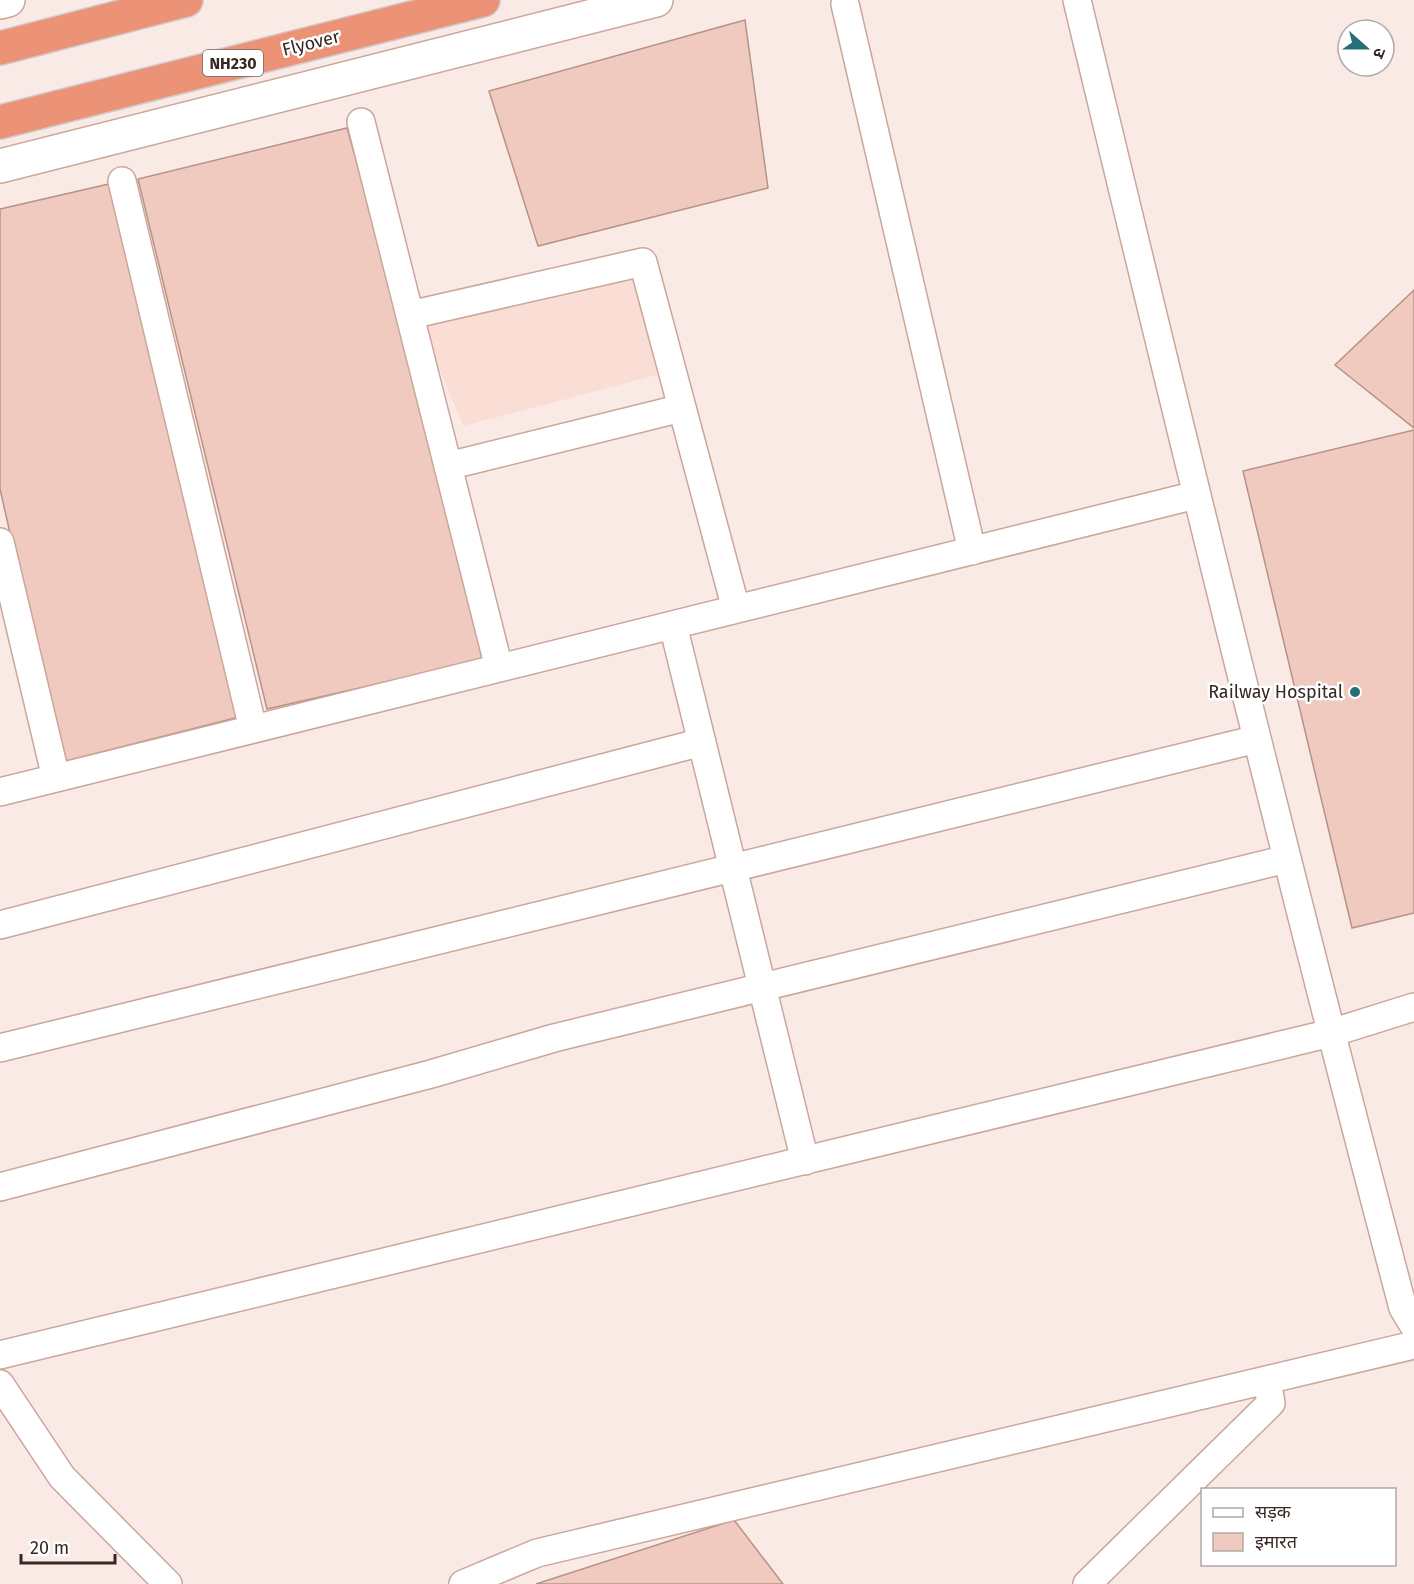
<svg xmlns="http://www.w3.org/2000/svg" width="1414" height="1584" font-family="'Fira Sans','Noto Sans Devanagari',sans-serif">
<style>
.built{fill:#faddd5}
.building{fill:#f1cabf;stroke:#b69287;stroke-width:1.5}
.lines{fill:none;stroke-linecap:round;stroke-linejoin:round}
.minor-casing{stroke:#cba69b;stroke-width:30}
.tertiary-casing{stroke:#cba69b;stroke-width:36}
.trunk-casing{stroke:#cfcbca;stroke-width:36}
.minor{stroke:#fff;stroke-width:27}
.tertiary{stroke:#fff;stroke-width:33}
.trunk{stroke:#ec9276;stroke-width:33}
.poi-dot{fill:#256f76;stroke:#fff;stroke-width:2}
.labels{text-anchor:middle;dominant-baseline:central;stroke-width:5;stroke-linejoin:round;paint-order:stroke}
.shield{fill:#fff;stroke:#726865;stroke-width:1.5}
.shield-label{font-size:16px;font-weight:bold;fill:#362823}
.street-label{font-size:18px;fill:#362823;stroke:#fff}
.poi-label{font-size:18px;fill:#362823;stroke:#fff;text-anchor:end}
</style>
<rect width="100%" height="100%" fill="#faeae5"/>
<path class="built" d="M637 277 657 375 463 426 421 324Z"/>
<path class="building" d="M745 20 768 188 538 246 489 91Z
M347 128 496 657 267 709 138 179Z
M122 181 239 717 62 762 0 489V209Z
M1414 290V428L1335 365Z
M1414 430V913L1352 928 1243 471Z
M734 1520 783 1584H536Z"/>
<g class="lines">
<g class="minor-casing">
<path id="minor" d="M1077 0C1182 437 1288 873 1403 1308L1414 1326
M845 4 972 551
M361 122 499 668
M122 181 253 729
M410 315 643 262 736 609
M448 466 682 408
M0 542 56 778
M673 625 805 1161
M0 792 1196 495
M0 925 702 742
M0 1048 1257 739
M0 1187 431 1074 554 1038 1287 859
M0 1355 1331 1033 1414 1007
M0 1384 62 1477 168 1584
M463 1584 537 1553 1414 1345
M1087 1584 1271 1403 1267 1380"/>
</g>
<g class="tertiary-casing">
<path id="tertiary" d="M0 2 8 0
M0 166 656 0"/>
</g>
<g class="trunk-casing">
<path id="trunk" d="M0 48 186 0
M0 122 483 0"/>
</g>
<use href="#minor" class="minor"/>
<use href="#tertiary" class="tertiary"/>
<use href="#trunk" class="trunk"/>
</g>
<circle class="poi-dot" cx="1355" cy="692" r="6"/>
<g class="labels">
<rect class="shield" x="203" y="50" width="60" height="26" rx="4.5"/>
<g class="shield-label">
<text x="233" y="63">NH230</text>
</g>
<g class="street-label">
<text transform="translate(311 43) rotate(-14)">Flyover</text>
</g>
<g class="poi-label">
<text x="1343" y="692">Railway Hospital</text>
</g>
</g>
<rect x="1201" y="1488" width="195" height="78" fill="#ffffff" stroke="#afa9a7" stroke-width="1.5"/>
<rect x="1213" y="1508" width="30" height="9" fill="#ffffff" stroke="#afa9a7" stroke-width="1.5"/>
<text x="1255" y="1518" font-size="18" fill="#362823">सड़क</text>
<rect x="1213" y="1533" width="30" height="18" fill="#f1cabf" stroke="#afa9a7" stroke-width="1.5"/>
<text x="1255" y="1548" font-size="18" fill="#362823">इमारत</text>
<g transform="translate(1366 48) rotate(111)"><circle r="28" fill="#ffffff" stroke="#afa9a7" stroke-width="1.5"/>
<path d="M0-4.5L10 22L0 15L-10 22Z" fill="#256f76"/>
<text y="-9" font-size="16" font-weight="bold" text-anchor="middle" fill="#362823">उ</text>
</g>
<path d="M21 1554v9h94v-9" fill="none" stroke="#362823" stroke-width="3"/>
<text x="30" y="1554" font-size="18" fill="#362823" stroke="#ffffff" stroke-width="4.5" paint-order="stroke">20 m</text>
</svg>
